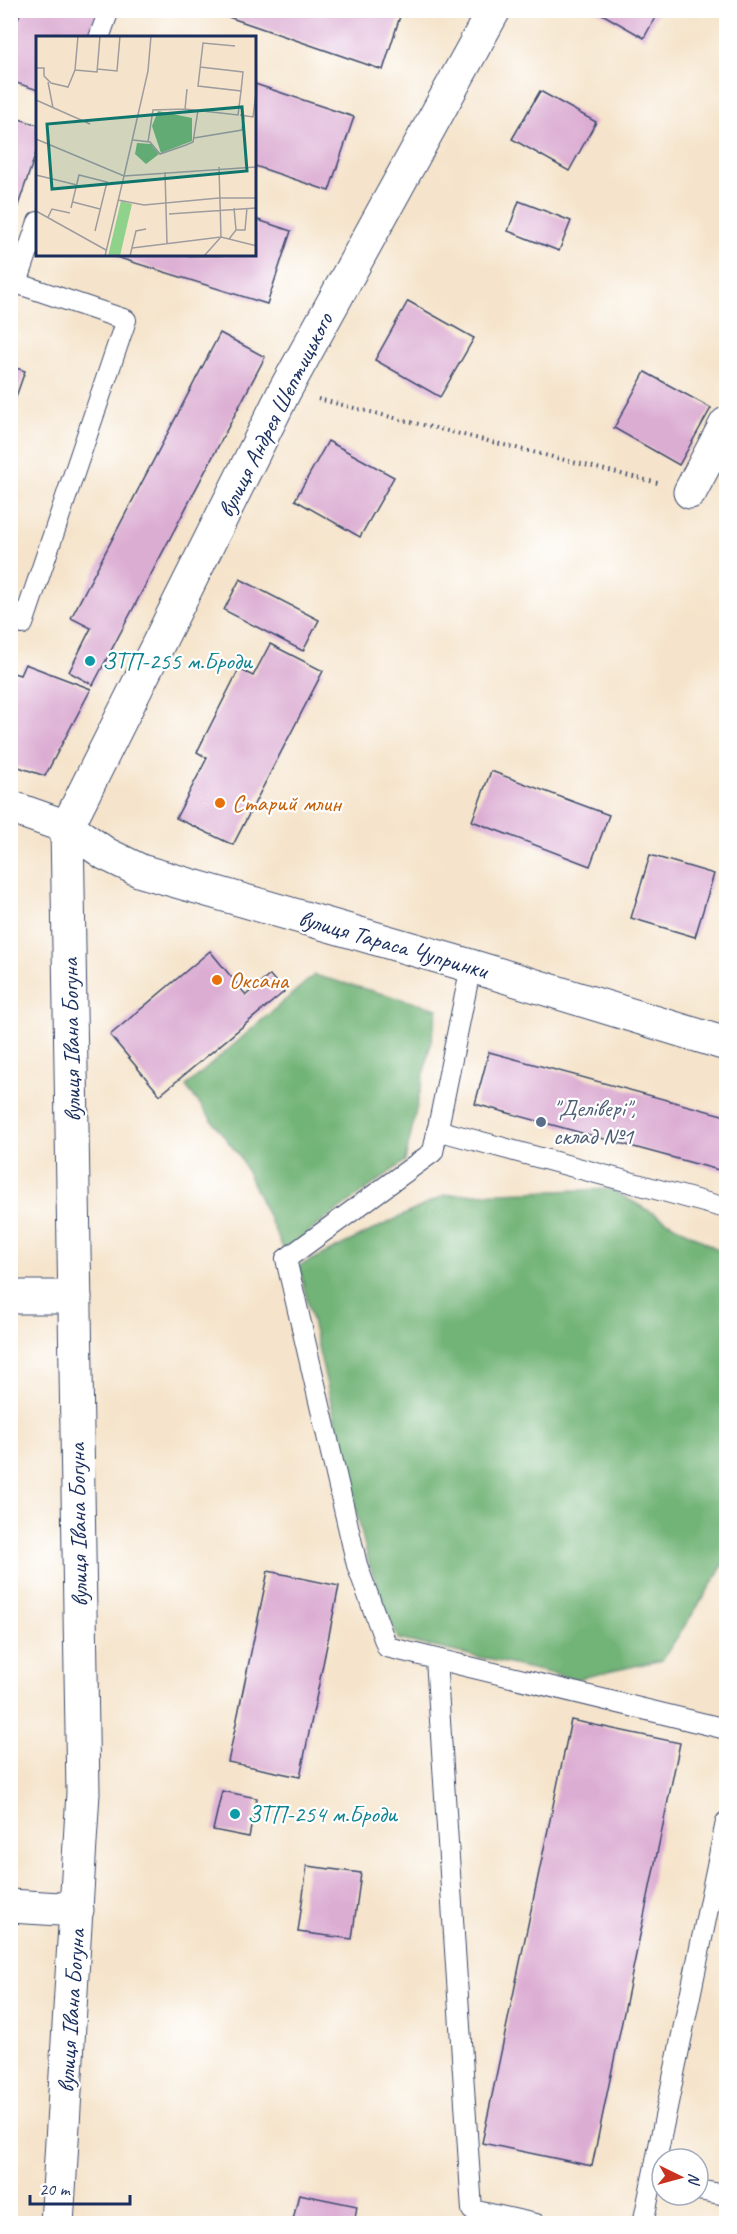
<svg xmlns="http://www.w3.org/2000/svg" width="737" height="2234" font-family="Caveat,sans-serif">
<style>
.forest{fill:#72b477;stroke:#46726a;stroke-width:1.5}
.building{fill:#dcadd3}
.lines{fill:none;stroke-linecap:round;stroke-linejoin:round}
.lane-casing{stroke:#3c4a6e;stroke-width:22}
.street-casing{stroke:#3c4a6e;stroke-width:35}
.secondary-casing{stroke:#3c4a6e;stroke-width:35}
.path{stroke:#3c4a6e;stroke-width:4;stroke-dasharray:1.5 4.5;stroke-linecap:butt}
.lane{stroke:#fff;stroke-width:20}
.street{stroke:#fff;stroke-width:33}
.secondary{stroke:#fff;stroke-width:33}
.culture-dot{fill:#0f9aa8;stroke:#fff;stroke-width:2}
.food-dot{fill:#e8710a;stroke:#fff;stroke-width:2}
.service-dot{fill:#5c6f8a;stroke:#fff;stroke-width:2}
.labels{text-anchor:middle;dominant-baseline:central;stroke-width:4.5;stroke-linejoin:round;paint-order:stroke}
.street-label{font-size:24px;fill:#1b2f5e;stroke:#fff}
.culture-label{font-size:24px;fill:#0d838f;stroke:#fff;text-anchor:start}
.food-label{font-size:24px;fill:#c56008;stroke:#fff;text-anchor:start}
.service-label{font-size:24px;fill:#4e5e75;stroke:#fff;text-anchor:start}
.inset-road{fill:none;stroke:#9e9c9f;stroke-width:1.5}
.view{fill:#0f766e;fill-opacity:0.15;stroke:#0f766e;stroke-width:3}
.inset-edge{fill:none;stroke:#1b2f5e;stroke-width:3}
</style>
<rect width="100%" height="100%" fill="#fff"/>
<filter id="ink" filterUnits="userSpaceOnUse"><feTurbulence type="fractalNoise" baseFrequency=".0167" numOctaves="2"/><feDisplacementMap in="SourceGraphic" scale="12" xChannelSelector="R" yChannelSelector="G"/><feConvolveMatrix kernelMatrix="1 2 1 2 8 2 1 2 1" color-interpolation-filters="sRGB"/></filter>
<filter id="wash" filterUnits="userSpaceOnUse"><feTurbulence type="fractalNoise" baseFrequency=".008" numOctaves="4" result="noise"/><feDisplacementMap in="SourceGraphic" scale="24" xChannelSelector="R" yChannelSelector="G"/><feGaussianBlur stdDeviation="1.35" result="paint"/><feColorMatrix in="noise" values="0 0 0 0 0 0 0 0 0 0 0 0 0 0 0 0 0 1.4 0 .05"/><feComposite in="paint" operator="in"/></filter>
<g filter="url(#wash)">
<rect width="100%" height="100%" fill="#f5e4cb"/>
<path class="forest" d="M314 975 438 1009 405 1161 284 1250 240 1157 186 1086Z
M610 1189 726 1254V1559L705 1595 662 1660 576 1679 398 1639 369 1564 299 1266 445 1195Z"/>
<g id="blocks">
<path class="building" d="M21 10H99L90 38H38V90L10 81V42Z
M208 10H402L383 70Z
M595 10H659L644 38Z
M255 84 354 117 329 191 255 166Z
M540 91 596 122 569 171 512 139Z
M10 116 38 125V147L11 226Z
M519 201 571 221 559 251 508 231Z
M255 219 291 231 267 304 113 256 255 255Z
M408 301 474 338 440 397 375 360Z
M220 333 265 357 93 685 69 672 91 628 71 618Z
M10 366 25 371 11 411H10Z
M645 372 711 408 679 465 614 428Z
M328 441 394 477 360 537 295 500Z
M240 579 319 620 303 651 224 610Z
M270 644 323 671 233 845 176 818 207 758 197 752 239 669 253 676Z
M25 664 91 689 45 776 10 764V672L20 675Z
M491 771 609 815 590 866 472 821Z
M650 855 714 874 695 937 631 918Z
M210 951 246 995 270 975 284 992 160 1095 110 1035Z
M489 1052 726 1116V1172L475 1104Z
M268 1571 339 1586 300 1777 228 1762Z
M571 1720 680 1743 592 2166 482 2143Z
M222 1791 257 1798 249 1837 213 1830Z
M307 1866 361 1873 352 1939 298 1932Z
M299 2194 357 2206 354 2224H292Z"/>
</g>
</g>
<g filter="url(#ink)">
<use href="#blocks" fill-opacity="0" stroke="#3c4a6e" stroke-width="1.5"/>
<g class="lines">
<g class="lane-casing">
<path id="lane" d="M99 38 109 10
M10 281 126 320 23 624 10 620
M17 283 38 222
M471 966 433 1152 286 1259 357 1565 387 1647 726 1729
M437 1130 726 1208
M436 1659 472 2210 536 2224
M662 2182 652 2180 726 1822
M698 2190 726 2195
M643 2224 652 2180"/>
</g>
<g class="street-casing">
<path id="street" d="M690 492 726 424
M10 1297H75
M10 1906 77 1910"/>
</g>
<g class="secondary-casing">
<path id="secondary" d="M10 807 67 827 106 854 141 871 471 966 726 1044
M57 2224 83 1793 67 827 285 390 494 10"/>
</g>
<path class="path" d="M318 399 658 483"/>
<use href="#lane" class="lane"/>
<use href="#street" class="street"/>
<use href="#secondary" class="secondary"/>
</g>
</g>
<g class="culture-dot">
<circle cx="90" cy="661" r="6"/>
<circle cx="235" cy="1814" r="6"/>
</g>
<g class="food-dot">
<circle cx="220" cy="803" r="6"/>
<circle cx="217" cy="980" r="6"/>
</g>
<circle class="service-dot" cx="541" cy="1122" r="6"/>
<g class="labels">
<g class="street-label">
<text transform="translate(275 415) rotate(-63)">вулиця Андрея Шептицького</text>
<text transform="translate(393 944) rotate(16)">вулиця Тараса Чупринки</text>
<text transform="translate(71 1040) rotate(-91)">вулиця Івана Богуна</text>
<text transform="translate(78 1525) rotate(-91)">вулиця Івана Богуна</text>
<text transform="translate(71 2011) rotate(-86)">вулиця Івана Богуна</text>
</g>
<g class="culture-label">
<text x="102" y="661">ЗТП-255 м.Броди</text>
<text x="247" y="1814">ЗТП-254 м.Броди</text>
</g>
<g class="food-label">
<text x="232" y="803">Старий млин</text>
<text x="229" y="980">Оксана</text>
</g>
<g class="service-label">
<text x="553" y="1108">"Делівері",<tspan x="553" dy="28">склад №1</tspan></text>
</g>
</g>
<g transform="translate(36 36)">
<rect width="220" height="220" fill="#f5e4cb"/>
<path d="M85 165 96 168 84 220H72Z" fill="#8ed28b"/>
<path d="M122 75 156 82V105L125 117 116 90ZM101 107 115 108 123 118 110 128 99 118Z" fill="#72b477"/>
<path class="inset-road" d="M42 0 39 34 61 36 64 0M164 31 207 36 205 55M0 32H8V40L15 47 32 51 39 34M61 33 81 35 84 0M12 46 17 72M151 53 149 73 202 79 205 55 162 50 167 7 199 10M0 64 54 88M204 79 217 81 221 48M158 102 206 94 208 79M0 103 88 140 221 131M97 104 114 106 124 118 150 109 157 106 162 74M112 106 117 74 149 73M129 136 131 208M0 139 41 149M88 140 112 35 115 0M82 164 108 169 183 162H221M37 166 64 173M35 172 43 139 71 146 59 195M198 172 200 194M0 175 70 214M133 178 221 172M12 181 16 173 34 177M193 203 200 194H209L211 172M96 212 185 201 221 210M69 220 88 140M94 220 100 195 110 193M168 220 185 201 183 131"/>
<path class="view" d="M206 71 211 135 16 153 11 88Z"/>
<rect width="220" height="220" class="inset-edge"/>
</g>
<rect width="737" height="2234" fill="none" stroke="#fff" stroke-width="36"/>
<g transform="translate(680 2177) rotate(95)"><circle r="28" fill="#ffffff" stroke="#a4acbf" stroke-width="1.5"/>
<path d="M0-4.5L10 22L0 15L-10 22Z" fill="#c8321e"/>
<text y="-9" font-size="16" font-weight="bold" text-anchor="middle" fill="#1b2f5e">N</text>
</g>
<path d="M30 2195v9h100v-9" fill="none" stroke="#1b2f5e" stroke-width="3"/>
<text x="39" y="2195" font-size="18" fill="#1b2f5e" stroke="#ffffff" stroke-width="4.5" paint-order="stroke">20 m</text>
</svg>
